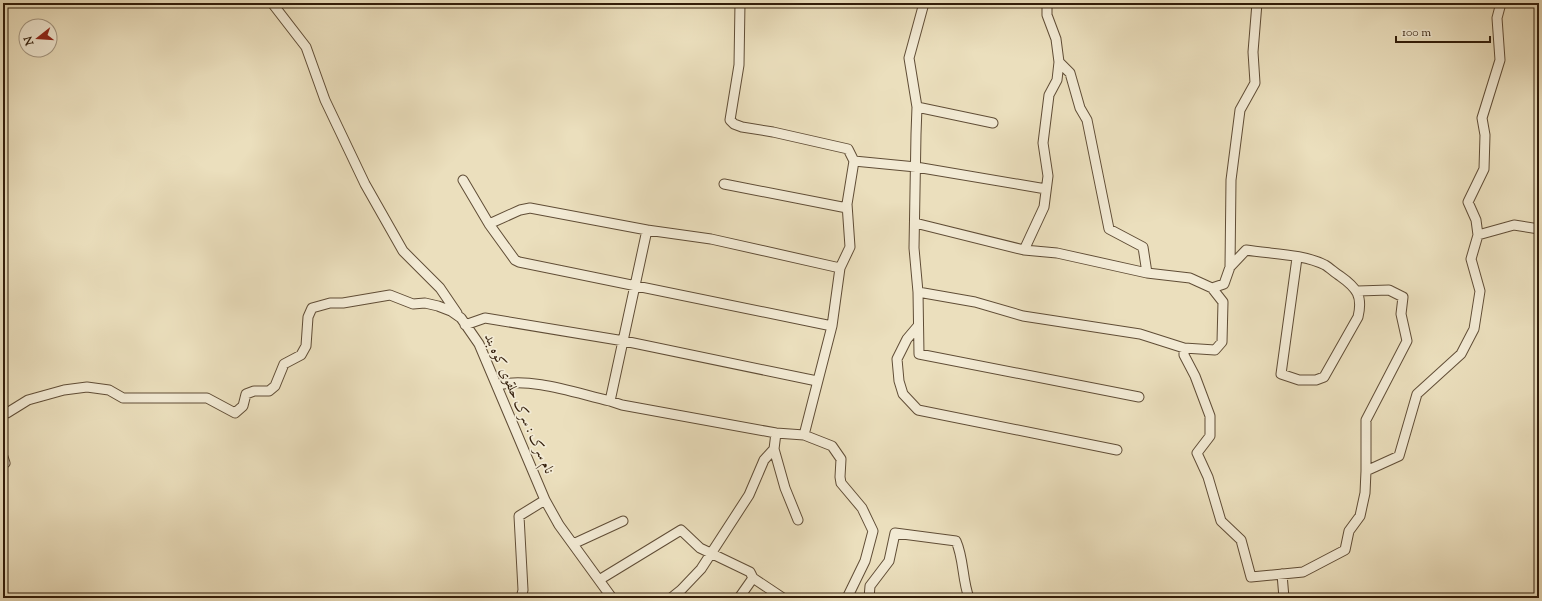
<svg xmlns="http://www.w3.org/2000/svg" width="1542" height="601" font-family="'Sorts Mill Goudy',Amiri,serif">
<style>
.lines{fill:none;stroke-linecap:round;stroke-linejoin:round}
.minor-casing{stroke:#604d36;stroke-width:11}
.minor{stroke:#f2ead4;stroke-width:9}
.labels{text-anchor:middle;dominant-baseline:central;stroke-width:3.5;stroke-linejoin:round;paint-order:stroke}
.street-label{font-size:14px;fill:#311c09;stroke:#f2ead4}
</style>
<rect width="100%" height="100%" fill="#ebdfbd"/>
<filter id="stains"><feTurbulence type="fractalNoise" baseFrequency=".005" numOctaves="4"/><feColorMatrix values="0 0 0 0 .2 0 0 0 0 .09 0 0 0 0 .02 0 0 0 .5 -.17"/></filter>
<radialGradient id="worn" r=".72"><stop offset=".6" stop-color="#630" stop-opacity="0"/><stop offset="1" stop-color="#630" stop-opacity=".3"/></radialGradient>
<g class="lines">
<g class="minor-casing">
<path id="minor" d="M272 3 306 47 325 100 365 184 403 251 440 288 457 313
M740 3 739 65 730 120 734 124 742 127 773 132 848 149 854 161 847 204 850 247 840 268 832 326 804 435
M924 3 909 58 917 107 916 134 914 248 918 292 919 354 1139 397
M1047 3V15L1056 39 1059 62 1070 73 1080 108 1087 120 1109 229 1143 247 1147 273
M917 107 993 123
M854 161 916 167 1046 189
M463 180 489 224 515 260 519 262 832 326
M724 184 847 208
M915 223 1024 250 1057 253 1147 273 1190 278 1212 288 1223 302 1222 342 1215 350 1184 348 1140 334 1023 316 975 302 918 292
M489 224 520 210 530 208 647 230 711 239 840 268
M1478 235 1514 225 1539 229
M1024 250 1044 207 1048 176 1043 143 1049 95 1057 80 1059 62
M1230 267 1246 250C1270 254 1304 254 1325 265 1330 268 1335 273 1340 276 1357 288 1363 296 1358 317L1324 377 1316 380H1299L1281 374 1297 258
M1212 288 1224 284 1230 267 1231 180 1240 110 1255 83 1253 52 1257 3
M1358 291 1389 290 1403 297 1401 314 1407 341 1366 420V471
M465 325 485 318 624 341 817 381
M918 326 907 339 897 359 899 381 903 394 918 410 1117 450
M1184 348V355L1195 376 1210 416V436L1197 453 1208 477 1221 521 1241 540 1251 577 1303 572 1345 550 1349 531 1360 516 1365 493 1366 471 1399 456 1417 394 1461 354 1474 329 1480 291 1471 259 1478 235 1476 220 1468 202 1484 169 1485 135 1482 118 1500 60 1497 18 1501 3
M497 385C532 377 575 393 610 401L622 405 776 433 804 435 832 446 841 459 840 477 841 483 862 508 873 531 865 561 847 598
M610 401 647 230
M3 414 7 413 28 400 64 390 87 387 109 390 123 398H207L235 413 243 406 246 394 254 391H269L275 386 284 364 301 355 306 346 308 317 312 308 330 303H343L390 295 413 304 425 303 438 306 451 311 461 318 479 344 545 500 559 525 612 598
M776 433 774 449 785 488 798 520
M3 457 5 463 3 464
M573 544 623 521
M1282 574 1284 598
M599 580 681 530 700 548 750 572 753 578 783 598
M521 598 523 590 519 516 545 500
M671 598 681 590 701 569 749 495 764 460 774 449
M739 598 753 578
M869 598 870 586 889 561 895 533 956 541C964 559 962 579 969 598"/>
</g>
<use href="#minor" class="minor"/>
</g>
<g class="labels">
<g class="street-label">
<text transform="translate(518 404) rotate(66)">نام سرک : سرک حلقوی کوه بند</text>
</g>
</g>
<rect width="1542" height="601" fill="none" stroke="#ebdfbd" stroke-width="16"/>
<rect x="4" y="4" width="1534" height="593" fill="none" stroke="#311c09" stroke-width="2"/>
<rect x="8" y="8" width="1526" height="585" fill="none" stroke="#311c09"/>
<g transform="translate(38 38) rotate(253)"><circle r="19" fill="#f2ead4" stroke="#a59883"/>
<path d="M0-3L7 15L0 10L-7 15Z" fill="#8f2418"/>
<text y="-6" font-size="11" font-weight="bold" text-anchor="middle" fill="#311c09">N</text>
</g>
<path d="M1396 36v6h94v-6" fill="none" stroke="#311c09" stroke-width="2"/>
<text x="1402" y="36" font-size="12" fill="#311c09" stroke="#f2ead4" stroke-width="3" paint-order="stroke">100 m</text>
<rect width="100%" height="100%" filter="url(#stains)"/>
<rect width="100%" height="100%" fill="url(#worn)"/>
</svg>
